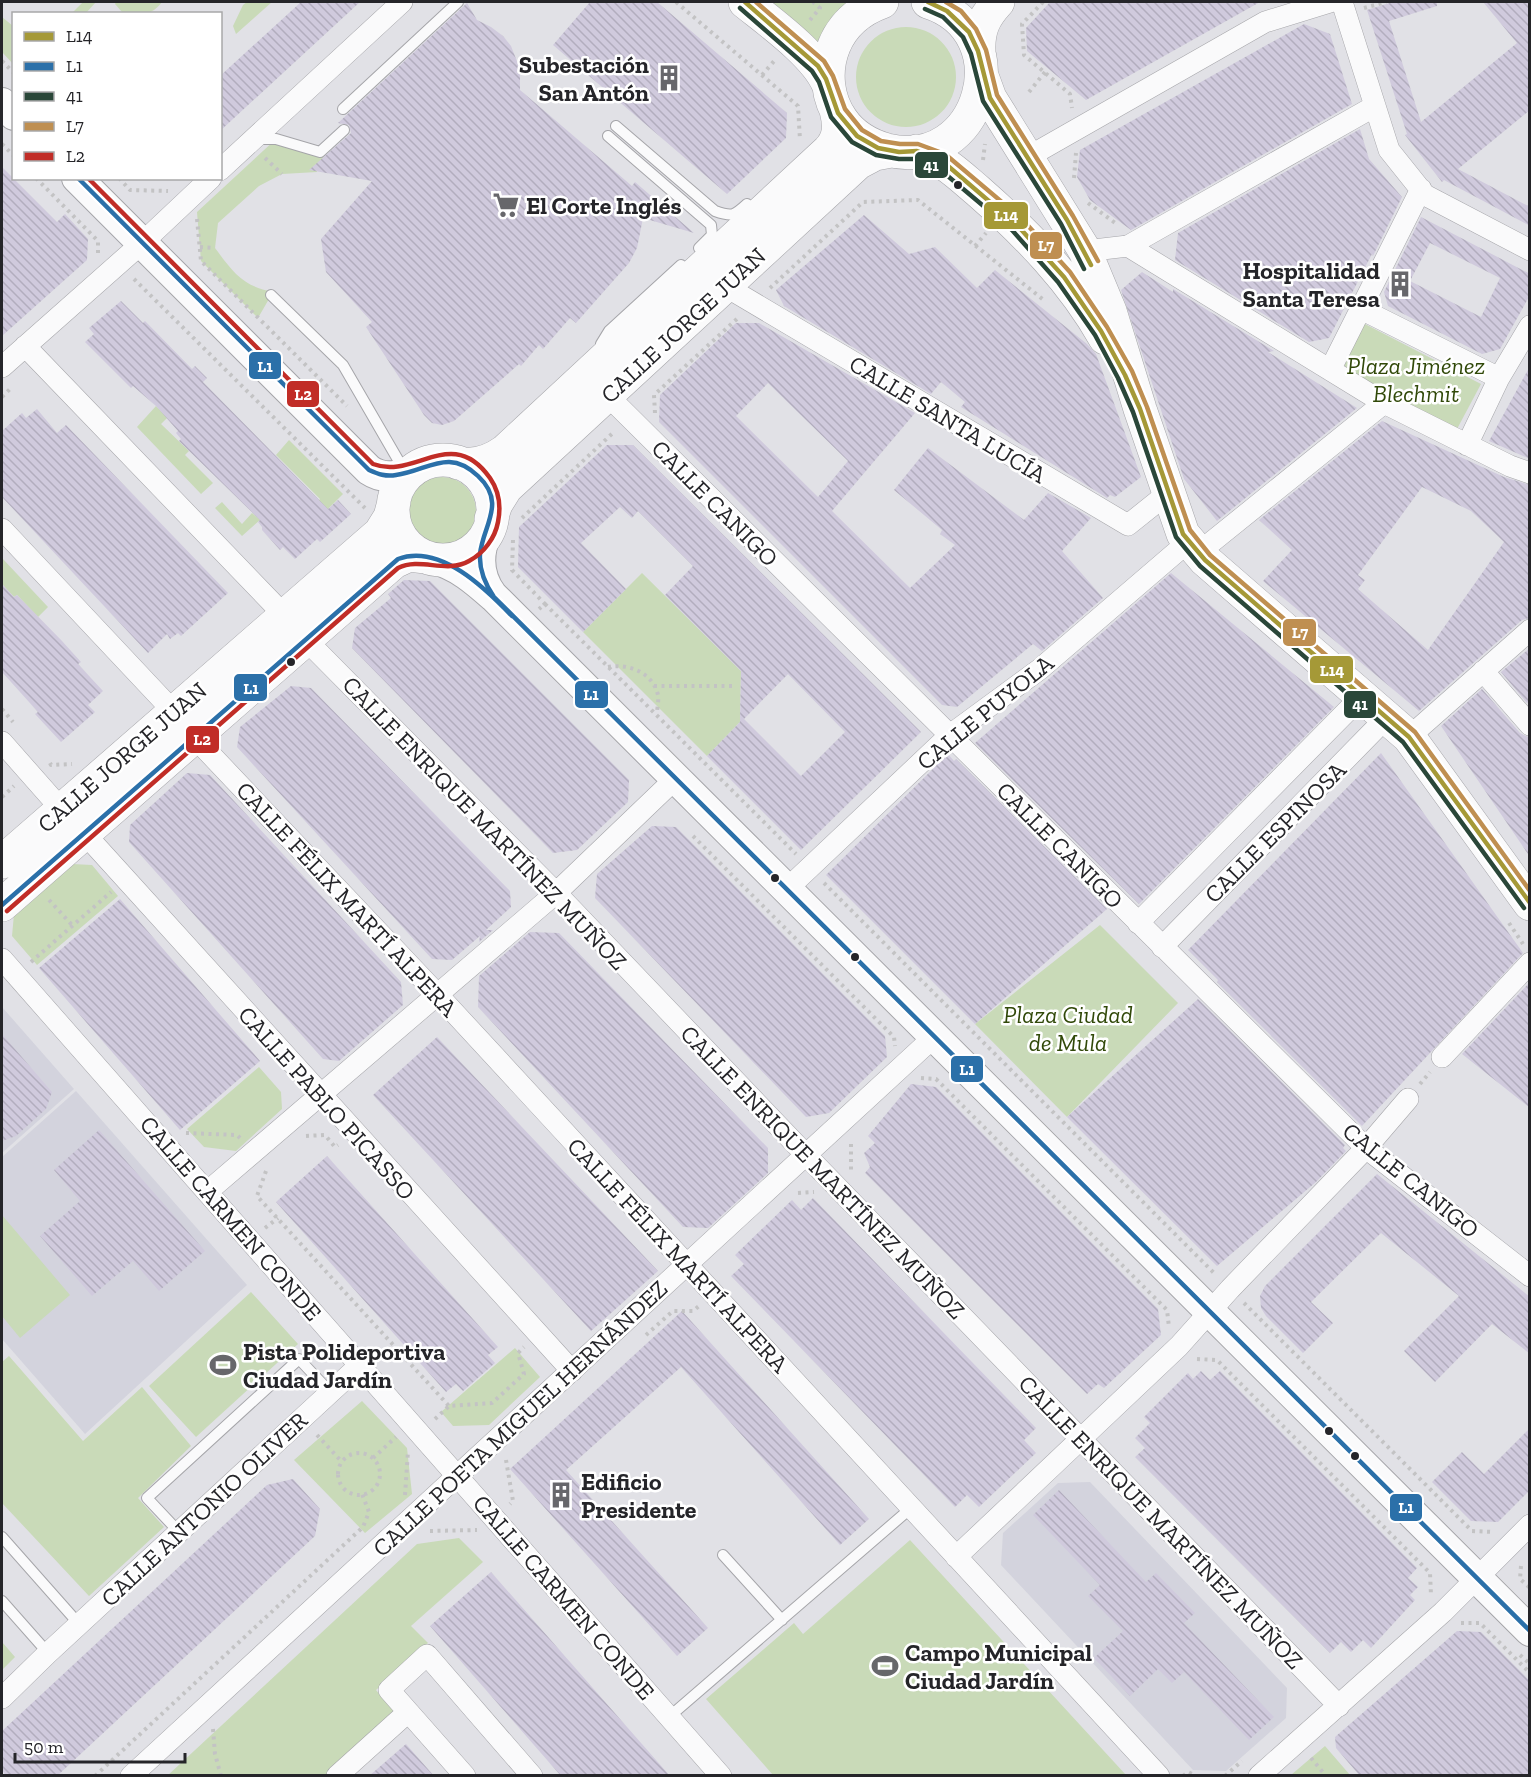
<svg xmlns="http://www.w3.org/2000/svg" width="1531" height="1777" font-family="'Zilla Slab',serif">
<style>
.built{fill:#d3d3dd}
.green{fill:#c9dab8}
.building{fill:url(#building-back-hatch);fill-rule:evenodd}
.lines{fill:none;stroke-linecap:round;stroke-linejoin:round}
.lane-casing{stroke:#a5a5a9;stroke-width:12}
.street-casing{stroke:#a5a5a9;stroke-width:22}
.secondary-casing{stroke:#a5a5a9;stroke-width:32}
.primary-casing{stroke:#a5a5a9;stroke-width:34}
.path{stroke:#c3c3c4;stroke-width:4;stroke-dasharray:3 4.5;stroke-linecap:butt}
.lane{stroke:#fafafb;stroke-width:10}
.street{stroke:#fafafb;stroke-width:21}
.secondary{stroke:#fafafb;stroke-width:30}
.primary{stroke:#fafafb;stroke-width:33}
.bus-1-casing{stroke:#fff;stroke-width:9}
.bus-2-casing{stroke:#fff;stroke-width:9}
.bus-3-casing{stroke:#fff;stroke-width:9}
.bus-4-casing{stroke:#fff;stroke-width:9}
.bus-5-casing{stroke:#fff;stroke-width:9}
.bus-1{stroke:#a59937;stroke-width:4.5}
.bus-2{stroke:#2b70a9;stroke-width:4.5}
.bus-3{stroke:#2a4739;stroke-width:4.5}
.bus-4{stroke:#bf8f51;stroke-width:4.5}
.bus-5{stroke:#c12d27;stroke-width:4.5}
.bus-dot{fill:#252529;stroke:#fff;stroke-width:2}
.labels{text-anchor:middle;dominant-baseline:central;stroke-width:5;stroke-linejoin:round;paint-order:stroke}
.poi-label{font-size:24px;font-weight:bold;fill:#252529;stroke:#fff;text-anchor:start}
.street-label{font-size:24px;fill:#252529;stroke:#fff}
.park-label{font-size:24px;font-style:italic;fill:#314909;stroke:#fff}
.line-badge{stroke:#fff;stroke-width:2}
.badge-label{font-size:16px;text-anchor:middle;font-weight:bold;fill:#fff}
</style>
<defs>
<pattern id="building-back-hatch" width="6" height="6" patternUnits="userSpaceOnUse" patternTransform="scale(1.5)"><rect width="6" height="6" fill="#d0cadd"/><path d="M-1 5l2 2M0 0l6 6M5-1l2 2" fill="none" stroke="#b2adbe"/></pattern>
</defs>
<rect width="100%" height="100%" fill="#e1e1e6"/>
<path class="built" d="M2 1007 74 1089 2 1153Z
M76 1091 247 1285 85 1434 2 1339V1157Z
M1090 1482 1287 1688 1286 1718 1226 1771 1193 1770 1001 1565 1003 1533 1058 1483Z"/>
<path class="green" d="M83 2H96L86 13H72Z
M116 2H162C151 17 139 15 122 12L115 4Z
M247 2H272L236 34 233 26 243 5Z
M745 2H882L831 55Z
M2 17 13 26V64L2 52Z
M856 77a50 50 0 1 1 100 0a50 50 0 1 1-100 0Z
M276 139 320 152 324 158 315 166 317 172 282 174 259 186 218 223 215 248C233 272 242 286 273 292L258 318 201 261 197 212Z
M1363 323 1481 384 1457 429 1339 369Z
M156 406 168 417 161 424 189 451 185 455 213 483 201 494 137 427Z
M289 440 343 494 323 514 315 505 320 499 276 455Z
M408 511a34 34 0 1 1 68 0a34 34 0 1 1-68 0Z
M222 502 242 524 252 513 260 520 242 536 215 508Z
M2 558 48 607 38 617 17 595 14 597 2 584Z
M642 573 741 671 740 722 707 756 583 632Z
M72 864 92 865 118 896 37 965 12 936 14 914Z
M1100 925 1178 1003 1067 1117 975 1024Z
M259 1067 281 1092 282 1109 236 1151 204 1147 187 1129Z
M2 1215 70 1295 20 1338 2 1316Z
M251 1292 298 1344 196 1437 149 1386Z
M515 1348 540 1377 489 1425 453 1426 441 1412Z
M9 1356 83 1441 142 1387 191 1446 138 1498 164 1527 89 1596 2 1503V1362Z
M362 1401 407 1448 412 1494 365 1533 294 1460Z
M459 1538 483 1562 411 1626 428 1643 376 1690 398 1716 332 1775 167 1776 417 1544Z
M910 1540 1126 1775H773L706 1699 794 1623 803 1634Z
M2 1642 15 1657 2 1670Z
M1325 1746 1350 1775H1291Z"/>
<path class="building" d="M301 2H360L220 131V76Z
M590 2H657L787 113 786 138 727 194 553 45Z
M1050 2H1260L1086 100 1027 51 1026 28Z
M1393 2H1437V6L1389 21 1421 122 1517 43 1483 2H1530V110L1458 169 1530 207V226L1444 180 1442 182 1405 135 1407 134 1367 10Z
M467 3 477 20 491 27 503 36 511 46 520 69V90L632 186 635 182 694 233 643 218 637 248 629 263 576 323 570 318 543 349 539 345 521 366 519 364 454 421 442 425 432 423 424 415 366 327 372 322 326 272 321 239 372 181 309 170 351 133 349 125 338 123Z
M1304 24 1330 34 1352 104 1131 230 1090 200 1077 177 1080 150Z
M1360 129 1369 159 1402 197 1373 256 1372 254 1329 338 1309 342 1175 260 1178 233Z
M2 167 57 222 65 214 88 239 87 260 2 336Z
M864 215 909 254 935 247 977 288 995 270 1087 344 1096 354 1141 477 1115 497 1110 495 1107 498 961 407 965 402 941 382 931 394 784 306 776 290Z
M1421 217 1530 274V295L1500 349 1482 354 1388 306 1384 292ZM1430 243 1500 278 1481 317 1410 281Z
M1142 272 1173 292V289L1274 351 1268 352 1357 408 1217 521 1184 479 1121 290Z
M121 301 143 323 145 321 192 369 195 366 207 378 203 382 328 509 338 500 351 514 320 542 317 539 295 559 283 547 280 550 262 530V527L258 522 260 520 179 441 181 439 176 433 178 431 156 406 133 386 131 388 85 342 94 334 89 328Z
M736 323H759L915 413 832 511 910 588 955 545 940 534 942 530 894 490 928 448 1024 520 1048 493 1091 518 1062 551 1103 598 1042 651 1033 644 957 707 942 705 659 422 660 395ZM768 383 848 461 818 497 736 416Z
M1530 366V459L1489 441Z
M37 409 57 433 66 425 228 593 181 636 178 633 170 639 167 634 148 653 2 497V431L22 413 26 418Z
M1382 421 1504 477 1530 485V618L1522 620 1419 711 1263 581 1292 550 1259 520ZM1422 487 1471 511 1504 542 1428 650 1358 589 1365 580 1358 575Z
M607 445H633L921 732 801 850 707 756 740 722 741 671 665 595 693 566 638 511 632 518 620 507 581 543 626 589 583 632 518 567 519 527ZM788 674 845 732 801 776 744 719Z
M1171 573 1334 707 1139 904 975 743Z
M404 580 430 581 629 780 628 802 577 850 553 853 352 648 355 628 391 598 388 594Z
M2 584 14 597 17 595 62 641 81 662 78 664 103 691 88 705 95 712 61 742 35 714 38 712 2 672Z
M1530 648V701L1527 703 1501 672Z
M291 686 311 688 510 891 511 907 486 930H493L479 942 480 936 452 960 432 959 237 747 240 727Z
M1482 689 1520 733 1530 738V857L1441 726Z
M1381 753 1523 953 1362 1126 1217 982 1218 980 1188 950Z
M948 754 954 761 956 759 1107 909 975 1024 826 875Z
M187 773 210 775 401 982 403 1005 339 1061 323 1059 129 842 130 825Z
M652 826 676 827 885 1036 887 1057 829 1113 806 1117 595 898 597 874Z
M120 899 260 1061 180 1130 39 968Z
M530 932 559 933 768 1148V1173L708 1228 683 1227 478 1007 479 976Z
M1530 982V1108L1462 1054Z
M1198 999 1345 1145 1343 1148 1346 1151 1316 1182 1217 1266 1067 1117Z
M2 1034 52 1092 46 1109 16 1136 2 1141Z
M437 1037 658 1271 591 1331 373 1095Z
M911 1084 936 1087 1158 1309 1161 1335 1104 1388 1098 1384 1087 1394 865 1173 870 1167 864 1153 875 1143 868 1136Z
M99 1130 205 1251 159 1291 133 1261 92 1296 40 1236 80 1201 54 1170Z
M327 1156 498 1347 488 1355 495 1363 463 1391 456 1384 446 1392 276 1202Z
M1377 1174 1530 1297V1354L1492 1324 1435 1382 1404 1351 1459 1296 1381 1233 1311 1302 1333 1323 1303 1353 1266 1316 1261 1308 1260 1296 1265 1286Z
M813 1198 1036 1428 1024 1440 1036 1453 979 1507 967 1495 955 1507 731 1276 744 1264 735 1255 792 1200 801 1210Z
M682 1311 869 1519 840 1545 681 1367 566 1470 708 1628 677 1656 510 1469Z
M1201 1371 1210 1380 1220 1371 1417 1568 1408 1578 1418 1587 1410 1595 1415 1600 1371 1648 1363 1640 1351 1652 1341 1642 1330 1653 1135 1457 1145 1448 1135 1438 1150 1423 1144 1417 1188 1373 1193 1379Z
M1530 1428V1490L1498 1522 1471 1521 1432 1482 1462 1452 1484 1474Z
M293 1479 320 1509 315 1536 57 1776H6L2 1770V1731L267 1485Z
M1059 1490 1146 1582 1156 1573 1195 1613 1184 1623 1274 1717 1249 1740 1184 1672 1172 1683 1158 1669 1130 1696 1094 1658 1123 1631 1088 1596 1100 1585 1033 1515Z
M491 1572 670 1776H561L430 1626Z
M1457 1631 1481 1632 1530 1681V1776H1360L1336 1748 1335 1737Z
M406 1744 434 1776H369Z"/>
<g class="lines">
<g class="lane-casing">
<path id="lane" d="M343 109 458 2
M616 126 715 211C732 217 734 216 747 204
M608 136 711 225 712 235 699 248
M256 139H276L320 152 344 130
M271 295 343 365 401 465 406 468
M601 344 609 331 681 265
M179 1532 147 1498 299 1359 330 1392
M2 1537 79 1624
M723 1555 782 1620
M2 1601 48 1653
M669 1717 911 1508"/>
</g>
<g class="street-casing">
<path id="street" d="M1342 2 1389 150 1425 195 1530 250
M1028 157 1265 22 1330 2
M220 170 402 2
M1128 246 1384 403 1510 466 1530 473
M1085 251 1128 246 1375 106
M725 286 1128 525 1168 493
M1361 309 1499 378
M25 346 285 616
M2 367 142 243 211 178
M1330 370 1421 189
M607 395 1366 1148 1530 1276
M1467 445 1499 378 1530 326
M2 529 174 712
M1198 553 1384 403
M306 640 556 893 807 1156 1339 1706
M1483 671 1530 725
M194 737 437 994 1159 1776
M1409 737 1530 630
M2 742 62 810
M84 833 572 1371
M788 888 950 735 1040 669 1188 542
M1138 923 1363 695
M1162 947 1388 716
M2 959 721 1776
M1442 1057 1530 963
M207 1192 556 893 675 779
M956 1557 1179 1346 1230 1289 1366 1148 1408 1099
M2 1698 48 1653 360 1365
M131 1776 935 1036
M337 1776 408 1712
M465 1776 389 1690 427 1655 532 1776
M1259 1776 1443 1612 1530 1525"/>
</g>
<g class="secondary-casing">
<path id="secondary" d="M2 103 14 115
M77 178 369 470C387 482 403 475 421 466
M486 534C477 555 478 576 492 595
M433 559C458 565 476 581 494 597L1530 1631"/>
</g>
<g class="primary-casing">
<path id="primary" d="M745 2C770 22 816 55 828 84
M882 2C860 10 843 24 834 46 824 71 827 99 842 120 853 136 869 145 887 150 981 173 1022 32 928 2
M979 51C978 30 984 17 998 2
M982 76 990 98 1085 251 1110 311 1140 409 1183 534 1205 560 1409 737 1530 904
M917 151C942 158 958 174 978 191 1027 234 1072 280 1105 338
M393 510a50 50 0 1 1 100 0a50 50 0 1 1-100 0Z
M458 463C476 467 491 461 505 451L828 151C840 139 840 126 836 110
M491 519 496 504 506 488 858 163 875 154 891 151
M2 862 380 533 390 517 394 502
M2 905 394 562 409 555 426 557"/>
</g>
<path class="path" d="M676 2 798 106 800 140
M1043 2 1022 24 1024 55 1070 94 1072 108
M1364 8 1386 2
M810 20 820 8 813 2
M2 61 14 73
M762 75 775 60
M1029 92 1045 72
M2 144 14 156
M265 158 282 174
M983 160 985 144
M36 178 98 241V253
M119 178 130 190 168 191
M1074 178 1076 153
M1088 203 1118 225
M197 219 201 261 347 406
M975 246 986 233
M200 247 215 248
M134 279 365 508
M770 288 863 202 918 200 1045 301
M2 397 12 387
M655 413 654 395 739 317
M522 518 615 431
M513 540 512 570 545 604 539 609
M545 604 796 854
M608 667C629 663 653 673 658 695 659 701 657 708 657 714
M654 686H735
M2 709 13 722
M50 763 51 765 72 764
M2 797 14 786
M693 836 894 1037 895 1046
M824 883 1215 1274
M49 900 73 926
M1509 923 1523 944
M31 962 111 892
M921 1078 936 1079 1167 1310 1169 1327
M1420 1084 1430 1072
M186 1133 237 1135 240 1138
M306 1136 325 1135 335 1147 338 1145
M851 1144V1172
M266 1171 257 1196 449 1406
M798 1193 814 1192
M265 1228 278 1218
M1244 1303 1472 1531 1493 1532
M646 1335 673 1311H693L699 1306
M1197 1359 1217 1360 1430 1573 1431 1595
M435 1419 449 1406 492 1403 524 1374 518 1353 524 1347
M317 1435 342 1462
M338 1474a21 21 0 1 1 42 0a21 21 0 1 1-42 0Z
M373 1458 396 1437
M506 1460 513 1501 510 1504
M405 1495 408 1451
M430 1531 477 1530
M1521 1566 1520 1579 1530 1588
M1461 1623H1480L1530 1673
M1520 1655 1530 1664
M213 1729 215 1754 221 1776
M1311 1758 1326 1776
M95 1776 363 1527 369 1512 362 1494
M1183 1776 1188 1772 1196 1776
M1225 1776 1242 1761"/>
<use href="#lane" class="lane"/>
<use href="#street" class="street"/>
<use href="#secondary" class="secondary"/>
<use href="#primary" class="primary"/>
<g class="bus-1-casing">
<path id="bus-1" d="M745 2 818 66 826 79 838 113 857 136 878 148 899 152 917 151 941 160 1017 225 1064 277 1101 331 1125 375 1140 409 1183 534 1205 560 1409 737 1530 903
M928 2 947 11 969 32 978 51 990 98 1067 220 1091 265"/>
</g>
<g class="bus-2-casing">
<path id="bus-2" d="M78 178 369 470C378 474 386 477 396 475 428 471 448 447 478 476 507 503 483 525 480 554 479 570 485 584 494 597L1530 1631
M2 905 398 559C440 543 486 589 512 616"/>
</g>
<g class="bus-3-casing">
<path id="bus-3" d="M740 8 812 71 819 82 831 117 852 142 876 155 899 159H916L937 167 1012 230 1058 282 1095 335 1118 378 1133 412 1176 537 1200 566 1403 742 1524 908
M925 9 943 17 963 37 971 54 983 101 1061 224 1084 269"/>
</g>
<g class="bus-4-casing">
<path id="bus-4" d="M756 2 824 61 833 76 845 109 862 130 881 141 900 144H918L945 154 1022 219 1070 272 1107 327 1132 371 1147 407 1190 530 1210 555 1415 732 1530 891
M946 2 961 11 976 29 986 50 997 95 1073 216 1098 261"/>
</g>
<g class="bus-5-casing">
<path id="bus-5" d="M7 911 398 568C421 557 446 574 469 561 484 553 495 538 498 522 501 507 499 491 490 478 452 424 415 480 373 464L88 178"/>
</g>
<use href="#bus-1" class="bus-1"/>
<use href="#bus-2" class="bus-2"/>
<use href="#bus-3" class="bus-3"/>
<use href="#bus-4" class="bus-4"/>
<use href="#bus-5" class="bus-5"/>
</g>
<defs>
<g id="building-bare" transform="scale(2.07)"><path d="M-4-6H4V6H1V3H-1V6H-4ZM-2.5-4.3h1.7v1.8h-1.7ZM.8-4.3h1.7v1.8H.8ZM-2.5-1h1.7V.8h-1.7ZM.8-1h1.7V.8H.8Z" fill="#67676b" stroke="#fff" stroke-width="2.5" paint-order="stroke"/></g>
<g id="supermarket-bare" transform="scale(2.07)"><path d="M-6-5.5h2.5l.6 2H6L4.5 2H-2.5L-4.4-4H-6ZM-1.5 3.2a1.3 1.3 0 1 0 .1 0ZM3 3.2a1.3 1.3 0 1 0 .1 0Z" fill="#67676b" stroke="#fff" stroke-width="2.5" paint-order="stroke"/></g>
<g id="stadium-bare" transform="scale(2.07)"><path d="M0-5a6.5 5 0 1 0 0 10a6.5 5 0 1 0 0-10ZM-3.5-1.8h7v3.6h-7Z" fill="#67676b" stroke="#fff" stroke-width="2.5" paint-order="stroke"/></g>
</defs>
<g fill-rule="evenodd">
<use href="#building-bare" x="669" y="78"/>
<use href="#supermarket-bare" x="506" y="205"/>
<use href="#building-bare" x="1400" y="284"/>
<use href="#stadium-bare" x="223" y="1365"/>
<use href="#building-bare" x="561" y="1495"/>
<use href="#stadium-bare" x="885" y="1666"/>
</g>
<g class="bus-dot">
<circle cx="958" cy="185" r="5"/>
<circle cx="291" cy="662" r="5"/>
<circle cx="775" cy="878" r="5"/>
<circle cx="855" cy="957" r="5"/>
<circle cx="1329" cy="1431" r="5"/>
<circle cx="1355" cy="1456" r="5"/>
</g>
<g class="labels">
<g class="poi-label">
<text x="649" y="64" text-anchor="end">Subestación<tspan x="649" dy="28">San Antón</tspan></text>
<text x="526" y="205">El Corte Inglés</text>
<text x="1380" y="270" text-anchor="end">Hospitalidad<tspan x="1380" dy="28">Santa Teresa</tspan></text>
<text x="243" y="1351">Pista Polideportiva<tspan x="243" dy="28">Ciudad Jardín</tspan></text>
<text x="581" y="1481">Edificio<tspan x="581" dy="28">Presidente</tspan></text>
<text x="905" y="1652">Campo Municipal<tspan x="905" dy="28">Ciudad Jardín</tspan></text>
</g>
<g class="street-label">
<text transform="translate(683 325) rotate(-43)">CALLE JORGE JUAN</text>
<text transform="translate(948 419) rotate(31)">CALLE SANTA LUCÍA</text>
<text transform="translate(715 503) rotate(45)">CALLE CANIGO</text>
<text transform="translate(985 712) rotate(-39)">CALLE PUYOLA</text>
<text transform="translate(122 757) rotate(-41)">CALLE JORGE JUAN</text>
<text transform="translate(485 823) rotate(46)">CALLE ENRIQUE MARTÍNEZ MUÑOZ</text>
<text transform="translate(1275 832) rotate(-45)">CALLE ESPINOSA</text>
<text transform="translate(1060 845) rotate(45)">CALLE CANIGO</text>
<text transform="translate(347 899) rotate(47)">CALLE FÉLIX MARTÍ ALPERA</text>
<text transform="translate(327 1103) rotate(48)">CALLE PABLO PICASSO</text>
<text transform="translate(823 1172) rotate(46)">CALLE ENRIQUE MARTÍNEZ MUÑOZ</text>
<text transform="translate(1411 1180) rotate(39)">CALLE CANIGO</text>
<text transform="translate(231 1218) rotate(49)">CALLE CARMEN CONDE</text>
<text transform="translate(678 1255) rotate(47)">CALLE FÉLIX MARTÍ ALPERA</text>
<text transform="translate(520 1418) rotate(-43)">CALLE POETA MIGUEL HERNÁNDEZ</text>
<text transform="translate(204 1509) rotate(-43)">CALLE ANTONIO OLIVER</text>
<text transform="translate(1161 1522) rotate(46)">CALLE ENRIQUE MARTÍNEZ MUÑOZ</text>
<text transform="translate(564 1597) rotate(49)">CALLE CARMEN CONDE</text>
</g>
<g class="park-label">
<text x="1416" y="365">Plaza Jiménez<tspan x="1416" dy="28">Blechmit</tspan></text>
<text x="1068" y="1014">Plaza Ciudad<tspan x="1068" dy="28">de Mula</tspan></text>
</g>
</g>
<g class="line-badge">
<rect x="914" y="151" width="35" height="28" rx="6" fill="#2a4739"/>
<rect x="983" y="201" width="46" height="29" rx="6" fill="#a59937"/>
<rect x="1029" y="231" width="34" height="29" rx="6" fill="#bf8f51"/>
<rect x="248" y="351" width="34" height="29" rx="6" fill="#2b70a9"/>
<rect x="286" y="380" width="34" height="28" rx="6" fill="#c12d27"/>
<rect x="1282" y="618" width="35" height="29" rx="6" fill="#bf8f51"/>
<rect x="1309" y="655" width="45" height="29" rx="6" fill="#a59937"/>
<rect x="233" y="673" width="35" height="29" rx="6" fill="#2b70a9"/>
<rect x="574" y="680" width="35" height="29" rx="6" fill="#2b70a9"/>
<rect x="1343" y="690" width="34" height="29" rx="6" fill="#2a4739"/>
<rect x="185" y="725" width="35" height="29" rx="6" fill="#c12d27"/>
<rect x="950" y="1055" width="34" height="28" rx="6" fill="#2b70a9"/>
<rect x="1389" y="1493" width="34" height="29" rx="6" fill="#2b70a9"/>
</g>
<g class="badge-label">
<text x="931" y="171">41</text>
<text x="1006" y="221">L14</text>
<text x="1046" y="251">L7</text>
<text x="265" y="372">L1</text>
<text x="303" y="400">L2</text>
<text x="1300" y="638">L7</text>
<text x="1332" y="676">L14</text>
<text x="251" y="694">L1</text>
<text x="591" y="700">L1</text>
<text x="1360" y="710">41</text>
<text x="202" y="745">L2</text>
<text x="967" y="1075">L1</text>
<text x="1406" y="1513">L1</text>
</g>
<rect width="1531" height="1777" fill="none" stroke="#252529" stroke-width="6"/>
<rect x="12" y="12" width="210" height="168" fill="#ffffff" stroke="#a8a8a9" stroke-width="1.5"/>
<rect x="24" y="32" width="30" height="9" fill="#a59937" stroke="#a8a8a9" stroke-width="1.5"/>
<text x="66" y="42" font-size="18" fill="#252529">L14</text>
<rect x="24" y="62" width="30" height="9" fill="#2b70a9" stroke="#a8a8a9" stroke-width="1.5"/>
<text x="66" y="72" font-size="18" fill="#252529">L1</text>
<rect x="24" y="92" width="30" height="9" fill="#2a4739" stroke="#a8a8a9" stroke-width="1.5"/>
<text x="66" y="102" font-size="18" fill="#252529">41</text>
<rect x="24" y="122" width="30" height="9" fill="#bf8f51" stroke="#a8a8a9" stroke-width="1.5"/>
<text x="66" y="132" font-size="18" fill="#252529">L7</text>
<rect x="24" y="152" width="30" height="9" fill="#c12d27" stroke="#a8a8a9" stroke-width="1.5"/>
<text x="66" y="162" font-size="18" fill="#252529">L2</text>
<path d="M15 1753v9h170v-9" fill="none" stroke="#252529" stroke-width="3"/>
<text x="24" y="1753" font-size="18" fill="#252529" stroke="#ffffff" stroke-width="4.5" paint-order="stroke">50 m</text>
</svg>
